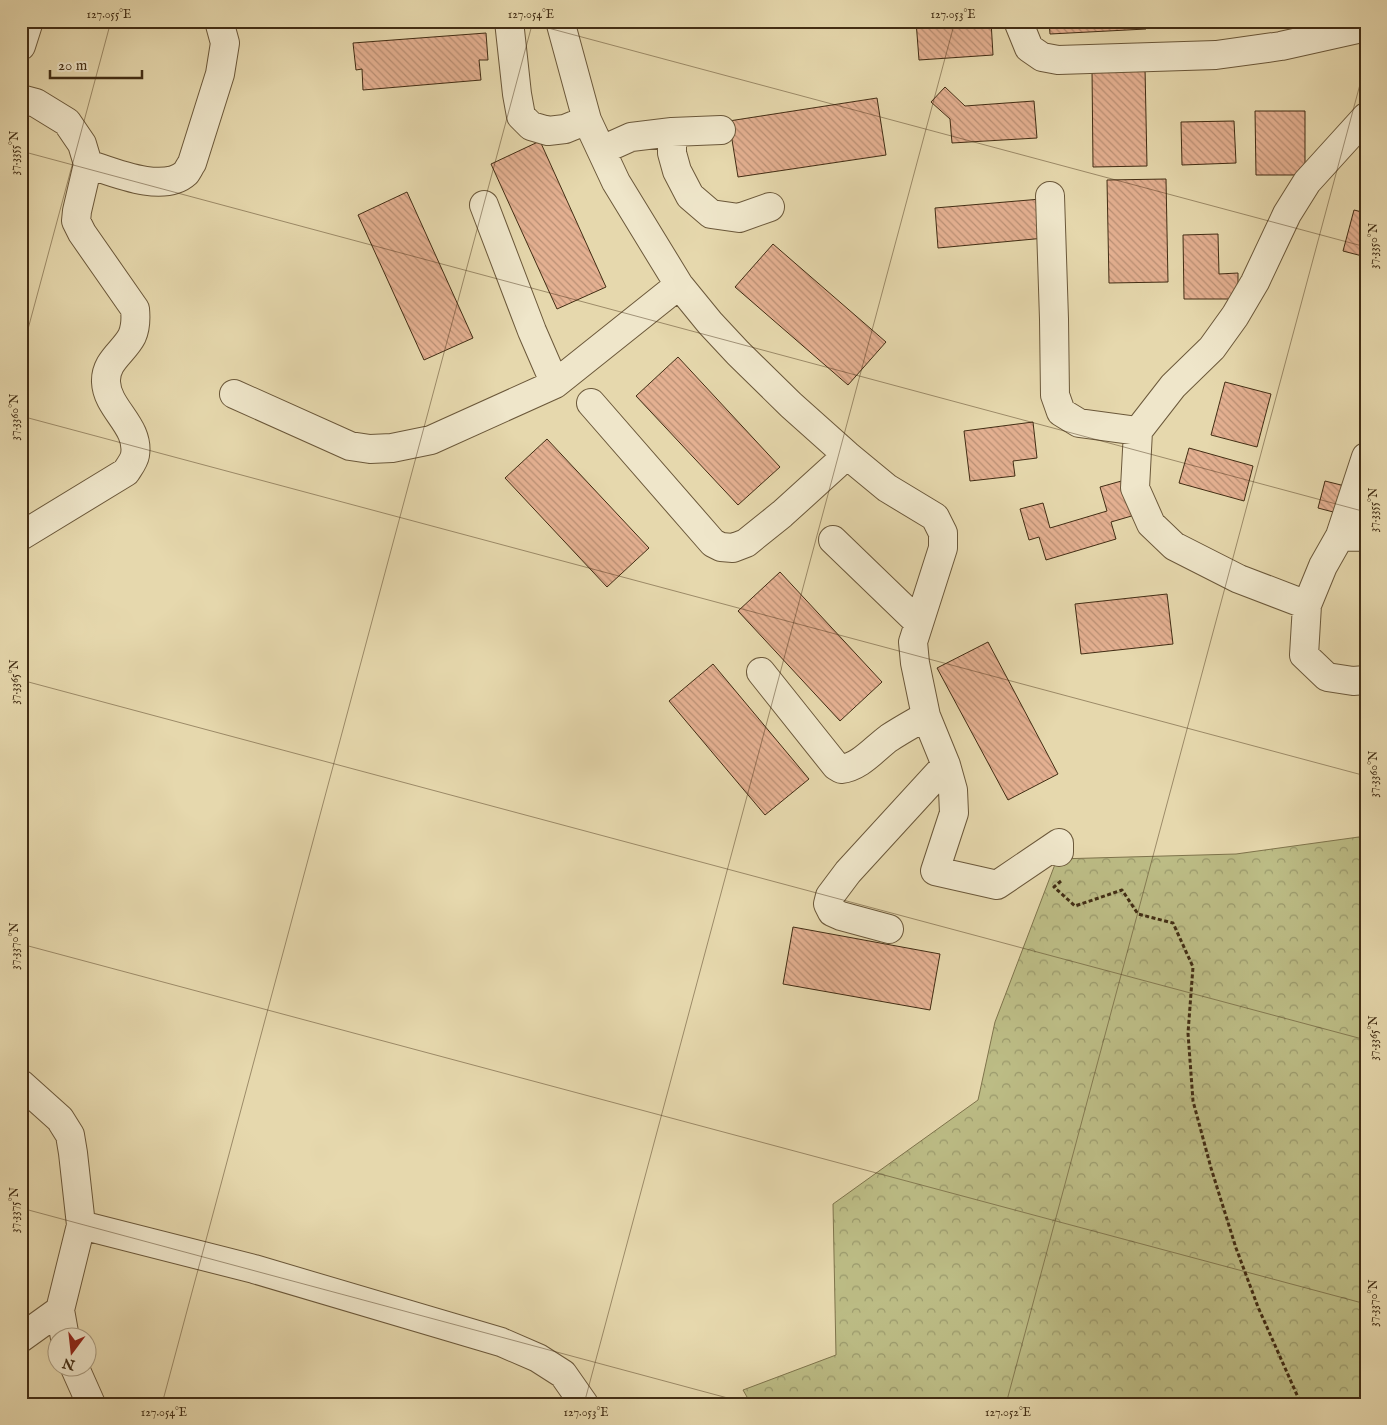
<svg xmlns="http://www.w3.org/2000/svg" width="1387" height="1425" font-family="'IM FELL English',serif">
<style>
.forest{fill:url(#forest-crowns);stroke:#7f744c}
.building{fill:url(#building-back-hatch);stroke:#422d14}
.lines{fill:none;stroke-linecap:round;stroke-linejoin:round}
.street-casing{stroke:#6b583a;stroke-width:30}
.path{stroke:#422d14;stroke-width:3;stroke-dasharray:4 2.5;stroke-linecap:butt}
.street{stroke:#efe6ca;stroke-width:28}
.ticks{fill:none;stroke:#422d14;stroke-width:1;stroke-opacity:0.45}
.neatline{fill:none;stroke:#422d14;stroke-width:2}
.ticks-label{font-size:12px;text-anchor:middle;fill:#422d14}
</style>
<defs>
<pattern id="forest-crowns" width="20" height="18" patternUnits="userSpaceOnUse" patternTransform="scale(1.25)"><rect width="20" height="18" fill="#bcbc85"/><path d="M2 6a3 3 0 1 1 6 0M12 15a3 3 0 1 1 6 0" fill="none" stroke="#9a996c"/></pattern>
<pattern id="building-back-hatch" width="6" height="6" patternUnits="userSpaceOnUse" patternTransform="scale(1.25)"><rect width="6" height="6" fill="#e4b091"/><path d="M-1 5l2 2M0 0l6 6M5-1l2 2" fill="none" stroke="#ba9075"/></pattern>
</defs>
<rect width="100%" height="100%" fill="#e6d8ad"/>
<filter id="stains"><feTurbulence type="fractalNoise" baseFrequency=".004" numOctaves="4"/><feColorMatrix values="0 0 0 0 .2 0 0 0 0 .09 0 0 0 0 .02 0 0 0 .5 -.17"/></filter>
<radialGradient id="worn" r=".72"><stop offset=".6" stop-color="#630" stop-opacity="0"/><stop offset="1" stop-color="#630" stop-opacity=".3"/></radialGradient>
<path class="forest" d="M1366 836V1404H751L743 1390 836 1355 833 1204 978 1100 995 1022 1057 859 1236 854Z"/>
<path class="building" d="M698 21H745L699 28Z
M916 21H991L993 55 919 60Z
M1049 21H1145L1146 29 1050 34Z
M486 33 488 60H479L481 80 363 90 362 69 356 70 353 43Z
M1145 68 1147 166 1093 167 1092 69Z
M945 87 965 106 1034 101 1037 138 952 143 950 119 931 102Z
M877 98 886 155 738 177 729 121Z
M1255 111H1305V175H1256Z
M1234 121 1236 163 1182 165 1181 122Z
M540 141 606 287 557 309 491 164Z
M1166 179 1168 282 1109 283 1107 180Z
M407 192 473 338 424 360 358 215Z
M1041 199 1045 238 938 248 935 208Z
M1354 210 1366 213V257L1343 251Z
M1218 234 1219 274 1238 273V299H1184L1183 235Z
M773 244 886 342 848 385 735 287Z
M678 357 780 467 738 505 636 396Z
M1225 382 1271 394 1257 447 1211 435Z
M1033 422 1037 458 1013 461 1015 476 970 481 964 431Z
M547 439 649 548 607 587 505 478Z
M1189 448 1253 466 1244 501 1179 483Z
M1125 480 1135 515 1111 522 1116 539 1046 560 1039 537 1029 540 1020 509 1043 503 1050 528 1107 511 1100 487Z
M1325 481 1345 486 1337 513 1318 508Z
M780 572 882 682 840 721 738 611Z
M1167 594 1173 644 1081 654 1075 604Z
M988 642 1058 774 1008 800 937 668Z
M713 664 809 779 765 815 669 701Z
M793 927 940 954 930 1010 783 984Z"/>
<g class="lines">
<g class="street-casing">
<path id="street" d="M509 21 517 94 521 116 531 126 548 131 565 129 587 120
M560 21 587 120 616 182 679 285 710 323 738 353 791 405 847 455 887 488 935 517 943 533V548L913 642 915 663 926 716 946 765 848 872 830 896 828 904 832 912 841 916 889 929
M1018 21 1029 48 1042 57 1058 60 1216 55 1281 46 1366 27
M21 46 29 21
M21 99 36 103 67 122 82 144 88 164 77 211 76 221 82 233 135 309C136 319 136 327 132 336 124 352 105 361 106 382 107 409 140 426 135 455 134 461 129 467 126 472L21 536
M1366 117 1307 182 1287 214 1255 282 1235 316 1212 348 1173 386 1138 431 1135 488 1151 524 1174 546 1239 579 1307 605 1304 655 1327 677 1353 681 1366 680
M672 132V153L677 171 690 196 711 214 739 218 770 207
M602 150 631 137 672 132 721 130
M88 164C113 172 163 194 186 173 188 170 190 166 192 163L220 74 225 43 219 21
M1050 196 1054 319 1055 395 1061 412 1079 423 1138 431
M484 205 532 331 555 384
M234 394 350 446 370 449 392 448 431 440 555 384 679 285
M591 403 713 543 721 547 733 548 746 543 782 514 847 455
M1340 536 1366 537
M833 540 919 623
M1307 605 1323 566 1340 536 1366 457
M761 672 836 766 841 769C860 767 874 749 889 738 901 730 914 723 926 716
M946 765 953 790 954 813 935 871 997 885 1059 843V852
M21 1084 60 1119 70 1135 73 1153 81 1225 60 1310 65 1338
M81 1225 254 1269 501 1342 538 1358 563 1374 584 1404
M21 1338 60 1310
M75 1368 91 1404"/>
</g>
<path class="path" d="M1061 881 1054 887 1075 906 1122 890 1138 914 1173 923 1193 967 1188 1033 1193 1101 1211 1168 1236 1248 1258 1307 1301 1404"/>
<use href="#street" class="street"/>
</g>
<path class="ticks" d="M522 21 1366 247M21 151 1366 512M21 355 111 21M21 416 1366 776M21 680 1366 1040M21 944 1366 1304M21 1208 750 1404M162 1404 533 21M584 1404 955 21M1006 1404 1366 62"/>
<rect width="1387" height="1425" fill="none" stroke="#e6d8ad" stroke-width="55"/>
<g transform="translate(72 1352) rotate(195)"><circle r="24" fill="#efe6ca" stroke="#aa9c81"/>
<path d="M0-4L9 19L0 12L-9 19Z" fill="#8f2418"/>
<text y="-8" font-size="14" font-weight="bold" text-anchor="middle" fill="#422d14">N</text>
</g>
<path d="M50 70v8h92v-8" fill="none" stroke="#422d14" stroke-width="2.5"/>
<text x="58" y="70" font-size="15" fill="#422d14" stroke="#efe6ca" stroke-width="4" paint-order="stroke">20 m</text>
<rect x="28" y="28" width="1332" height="1370" class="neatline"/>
<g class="ticks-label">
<text x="109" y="18">127.055°E</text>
<text x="531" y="18">127.054°E</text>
<text x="953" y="18">127.053°E</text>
<text transform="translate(14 153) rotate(-90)" y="4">37.3355°N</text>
<text transform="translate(1373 246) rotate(-90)" y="4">37.3350°N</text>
<text transform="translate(14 417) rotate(-90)" y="4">37.3360°N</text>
<text transform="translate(1373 510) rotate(-90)" y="4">37.3355°N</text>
<text transform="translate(14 682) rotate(-90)" y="4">37.3365°N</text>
<text transform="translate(1373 774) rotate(-90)" y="4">37.3360°N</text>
<text transform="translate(14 946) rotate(-90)" y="4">37.3370°N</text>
<text transform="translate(1373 1038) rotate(-90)" y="4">37.3365°N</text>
<text transform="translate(14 1210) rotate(-90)" y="4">37.3375°N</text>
<text transform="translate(1373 1303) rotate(-90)" y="4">37.3370°N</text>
<text x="164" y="1416">127.054°E</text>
<text x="586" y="1416">127.053°E</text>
<text x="1008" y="1416">127.052°E</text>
</g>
<rect width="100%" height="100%" filter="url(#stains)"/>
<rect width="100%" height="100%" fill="url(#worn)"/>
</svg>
